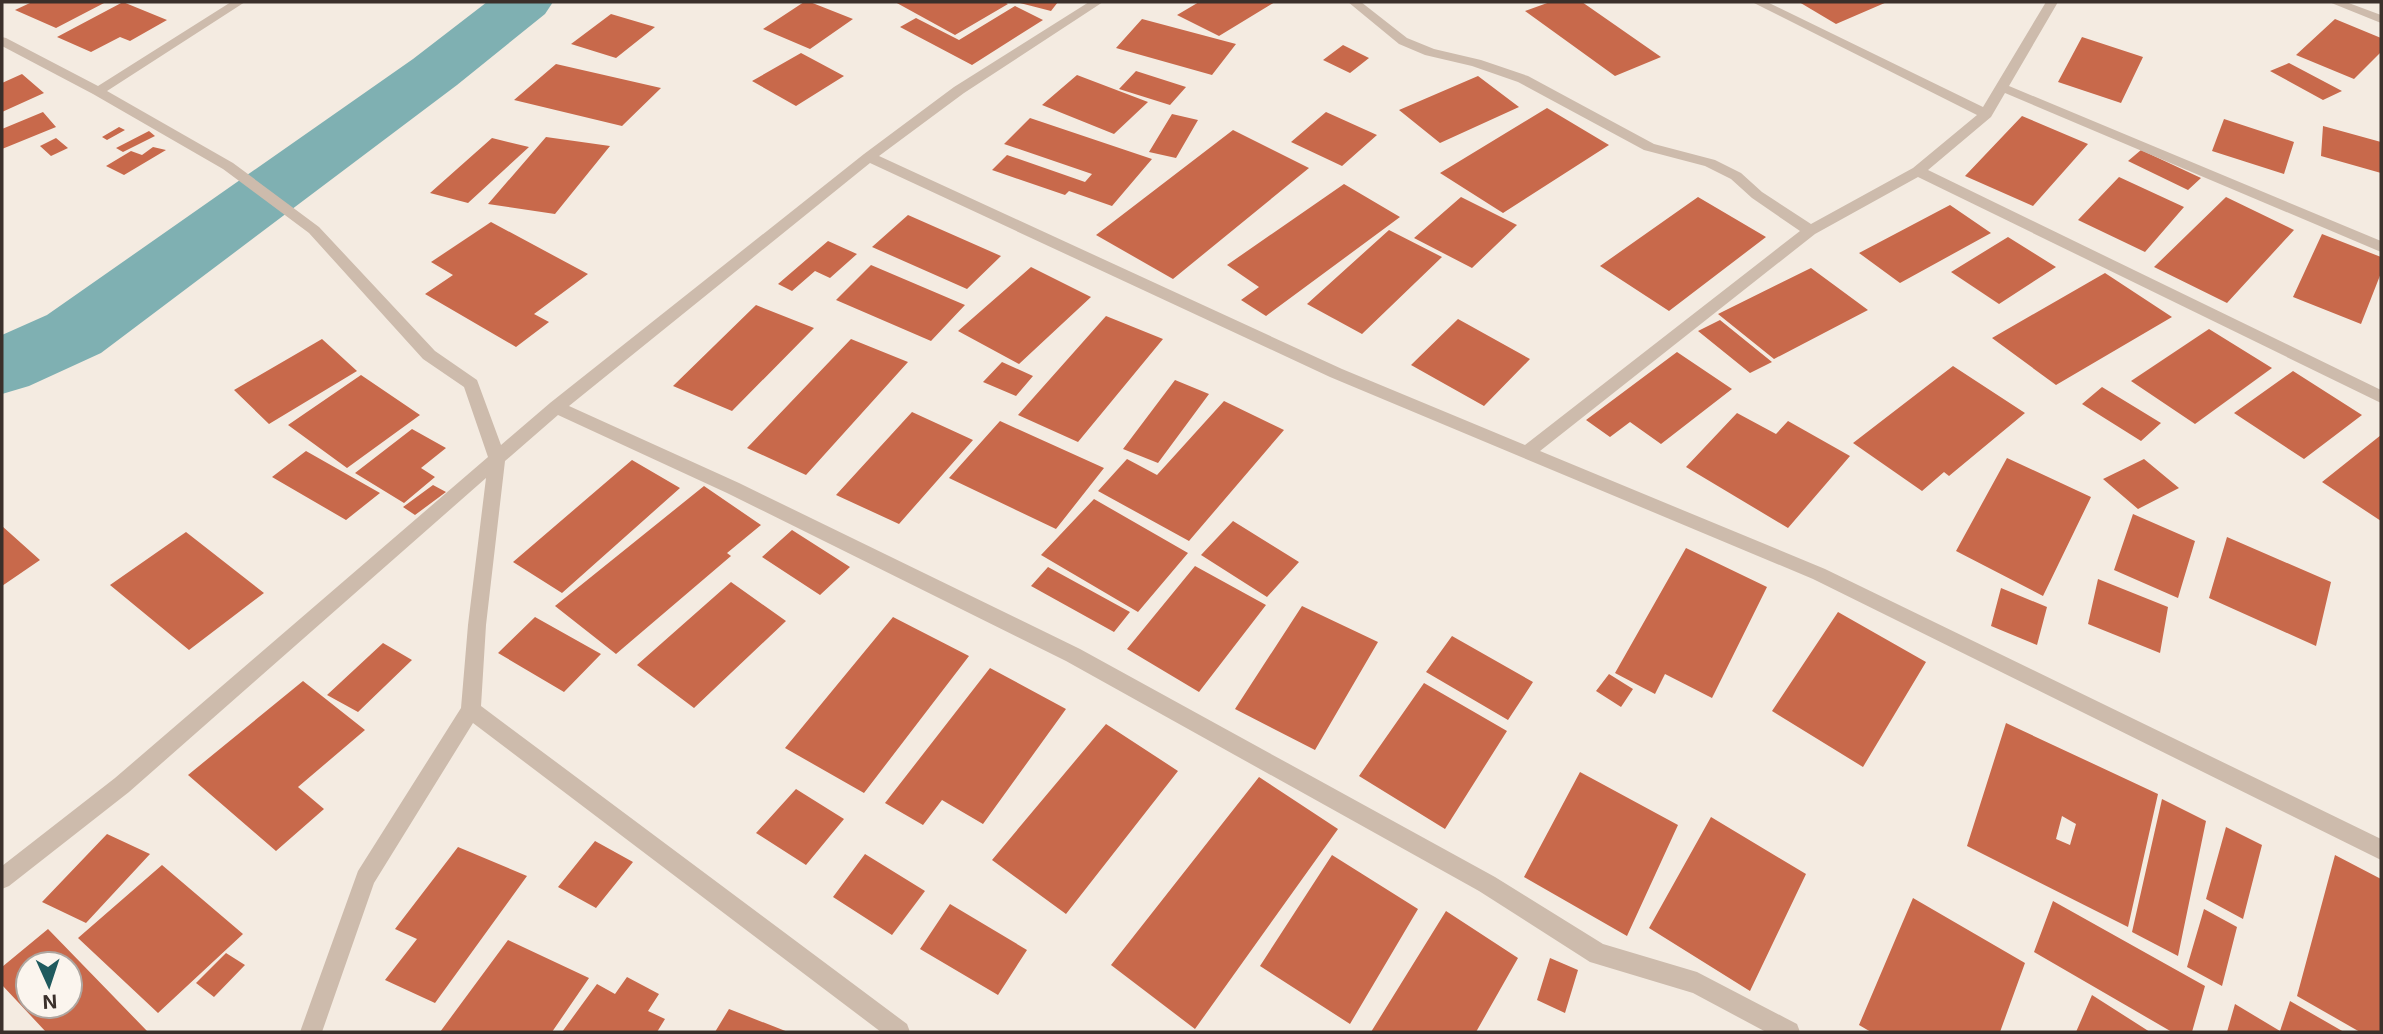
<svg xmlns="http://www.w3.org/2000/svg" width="2383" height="1034" font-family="Inter,sans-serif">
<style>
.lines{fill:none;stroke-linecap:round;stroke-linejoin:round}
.river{fill:#7fb0b2;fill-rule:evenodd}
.building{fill:#c8694b;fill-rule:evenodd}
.street{fill:#cdbbac;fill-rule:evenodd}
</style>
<rect width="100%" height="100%" fill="#f4ebe1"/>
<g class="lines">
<path class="river" d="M487 2H553L545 14 457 85 101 353 29 386 2 394V335L47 315 413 59Z"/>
</g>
<path class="building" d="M32 2H106L56 28 15 10Z
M123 2 167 20 130 41 120 37 91 52 57 37Z
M804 2H810L853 19 810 49 763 29Z
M895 2H1004L1008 4 955 35Z
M1016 2H1058L1051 11Z
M1199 2H1275L1219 36 1177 15Z
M1550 2H1582L1661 57 1615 76 1525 11Z
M1799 2H1887L1836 24Z
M1015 6 1043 20 972 65 900 27 916 18 959 40Z
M611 14 655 27 616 58 571 44Z
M1142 19 1236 44 1212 75 1116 48Z
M2335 19 2381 38V52L2354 79 2296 55Z
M2082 37 2143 57 2121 103 2058 82Z
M1343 45 1369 58 1350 73 1323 60Z
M801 53 844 76 796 106 752 81Z
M2289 63 2342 91 2323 100 2270 71Z
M556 64 661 88 622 126 514 100Z
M1136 71 1186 87 1170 105 1119 89Z
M22 74 44 93 2 112V83Z
M1077 75 1148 102 1114 134 1042 105Z
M1478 76 1519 107 1440 143 1399 110Z
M1547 108 1609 145 1503 213 1440 173Z
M43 112 56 127 2 149V129Z
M1326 112 1377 135 1342 166 1291 142Z
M1172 114 1198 120 1176 158 1149 152Z
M2022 116 2088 144 2033 206 1965 176Z
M1030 118 1152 159 1112 206 1069 191 1065 195 992 170 1007 155 1085 182 1092 174 1004 144Z
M2224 119 2294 142 2284 174 2212 151Z
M2323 126 2381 142V173L2321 156Z
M119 127 125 130 107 140 102 137Z
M1233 130 1309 168 1173 279 1096 235Z
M149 131 155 136 123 152 116 148Z
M546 137 610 146 555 214 488 204Z
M56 138 68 148 51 156 40 146Z
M492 138 529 147 468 203 430 193Z
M153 147 166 150 124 175 106 166 131 151 142 155Z
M2141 150 2201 178 2188 190 2128 161Z
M2119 177 2184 207 2145 252 2078 220Z
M1344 184 1400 217 1266 316 1241 300 1259 287 1227 265Z
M1461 197 1517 225 1472 268 1414 238Z
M1698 197 1766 237 1669 311 1600 266Z
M2226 197 2294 230 2227 303 2154 267Z
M1950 205 1991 233 1900 283 1859 253Z
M908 215 1001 256 967 289 872 247Z
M491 222 588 274 534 314 549 322 516 347 425 294 453 275 431 262Z
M1389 230 1442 257 1362 334 1307 304Z
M2322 234 2381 257V273L2361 324 2293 297Z
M2008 237 2056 267 1999 304 1951 272Z
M828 241 857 254 830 278 815 271 792 291 778 284Z
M871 265 965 305 931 341 836 300Z
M1031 267 1091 297 1019 364 958 331Z
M1811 268 1868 310 1774 359 1718 314Z
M2105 273 2172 317 2056 385 1992 338Z
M756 305 814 328 732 411 673 386Z
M1106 316 1163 339 1078 442 1018 415Z
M1458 319 1530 359 1484 406 1411 365Z
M1720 320 1772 362 1750 373 1698 331Z
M2209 329 2272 368 2195 424 2131 381Z
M322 339 357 371 269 424 234 390Z
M851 339 908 362 806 475 747 448Z
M1677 352 1732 389 1661 444 1630 422 1610 437 1586 420Z
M1002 362 1033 376 1016 396 983 382Z
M1953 366 2025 413 1949 476 1944 472 1922 491 1853 443Z
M2293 371 2362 415 2304 459 2234 413Z
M361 375 420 415 347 468 288 425Z
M1175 380 1209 394 1158 463 1123 449Z
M2102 387 2161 423 2141 441 2082 404Z
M1224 401 1284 430 1189 541 1098 491 1127 459 1157 475Z
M912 412 973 440 899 524 836 495Z
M1737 413 1776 434 1788 421 1850 456 1788 528 1686 467Z
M1000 421 1104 468 1056 529 949 478Z
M412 429 446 448 421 468 435 477 404 503 355 473Z
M2381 435V521L2322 482Z
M306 451 380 493 346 520 272 477Z
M2007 458 2091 497 2043 596 1956 551Z
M2144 459 2179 488 2138 509 2103 479Z
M632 460 680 488 562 593 513 562Z
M433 485 446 492 415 515 403 507Z
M704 486 761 525 727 553 731 556 616 654 555 606Z
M1094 499 1188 553 1138 612 1041 555Z
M2133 514 2195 541 2178 598 2114 570Z
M1233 521 1299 562 1267 597 1201 555Z
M2 526 40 560 2 586Z
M792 530 850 567 820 595 762 557Z
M186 532 264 593 189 650 110 585Z
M2227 537 2331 582 2316 646 2209 598Z
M1686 548 1767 587 1712 698 1665 674 1655 694 1615 673Z
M1195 566 1266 605 1199 692 1127 649Z
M1048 567 1130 612 1114 632 1031 586Z
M2098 579 2168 607 2160 653 2088 624Z
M731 582 786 621 694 708 637 665Z
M2001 588 2047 607 2037 645 1991 626Z
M1302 606 1378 642 1315 750 1235 709Z
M1838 612 1926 662 1863 767 1772 711Z
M535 617 601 654 564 692 498 653Z
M893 617 969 656 864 793 785 748Z
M1452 636 1533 682 1508 720 1426 672Z
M383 643 412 660 358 712 327 695Z
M990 668 1066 709 983 824 942 800 923 825 885 803Z
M1609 674 1633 689 1621 707 1596 691Z
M303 681 365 730 298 787 324 809 276 851 188 775Z
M1424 683 1507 731 1445 829 1359 776Z
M2006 723 2158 794 2128 927 1967 846ZM2062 816 2076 824 2070 845 2056 839Z
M1106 724 1178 771 1066 914 992 860Z
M1580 772 1678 825 1627 936 1524 877Z
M1259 777 1338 829 1195 1029 1111 965Z
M796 789 844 819 806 865 756 833Z
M2162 799 2206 821 2178 956 2132 932Z
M1711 817 1806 874 1750 991 1649 928Z
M2226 827 2262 845 2243 919 2206 899Z
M107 834 150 854 86 923 42 902Z
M595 841 633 862 596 908 558 887Z
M458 847 527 876 435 1003 385 980 417 939 395 929Z
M865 854 925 891 892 935 833 897Z
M1332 855 1418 909 1350 1024 1260 966Z
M2335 855 2381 879V1032H2360L2297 996Z
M162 865 243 934 158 1013 78 938Z
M1913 898 2025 963 2000 1032H1871L1859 1025Z
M2053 901 2205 986 2192 1032H2172L2034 952Z
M950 904 1027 950 998 995 920 949Z
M2204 909 2237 927 2222 986 2187 967Z
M1446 911 1518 958 1476 1032H1371Z
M48 929 148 1032H46L2 985V967ZM28 964H70V1006H28Z
M508 940 589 978 552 1032H440Z
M226 953 245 965 214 997 196 983Z
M1550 958 1578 970 1565 1013 1537 1000Z
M627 977 659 994 648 1011 665 1019 657 1032H562L597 984 615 994Z
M2092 995 2150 1032H2076Z
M2290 1001 2344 1032H2227L2235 1004 2280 1031Z
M729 1009 788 1032H715Z"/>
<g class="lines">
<path class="street" d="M231 2H245L107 91 233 163 319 227 435 351 477 380 501 445 550 403 864 154 954 87 1089 2H1103L964 93 879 156 1342 369 1525 445 1800 231 1752 198 1731 179 1705 166 1644 150 1518 82 1472 66 1425 55 1399 44 1348 2H1361L1407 38 1434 49 1481 60 1528 76 1654 144 1715 160 1741 173 1762 192 1811 224 1913 168 1977 115 1752 2H1767L1983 107 2046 2H2058L2009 86 2381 241V252L2005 93 1991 117 1928 170 2381 390V403L1918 177 1815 234 1540 451 1825 569 2381 839V860L1813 579 1330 377 870 163 569 406 739 483 1080 649 1495 877 1603 944 1697 972 1797 1024 1800 1032H1766L1693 993 1590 962 1479 891 1066 661 727 493 558 415 505 461 486 625 481 706 907 1024 910 1032H881L473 723 374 883 322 1032H300L358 871 461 708 468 625 486 478 129 792 9 886 2 889V866L115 778 488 457 464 387 423 359 309 233 223 169 93 94 2 46V37L6 38 98 86Z
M2329 2H2346L2381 15V23Z"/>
</g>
<rect width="2383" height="1034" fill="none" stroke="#3b302b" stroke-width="7"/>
<g transform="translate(49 985) rotate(177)"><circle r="33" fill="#fbf5ee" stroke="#aea6a0" stroke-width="2"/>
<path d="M0-5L12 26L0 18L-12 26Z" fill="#1f5a5e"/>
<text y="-10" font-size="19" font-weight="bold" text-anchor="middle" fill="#3b302b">N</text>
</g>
</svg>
